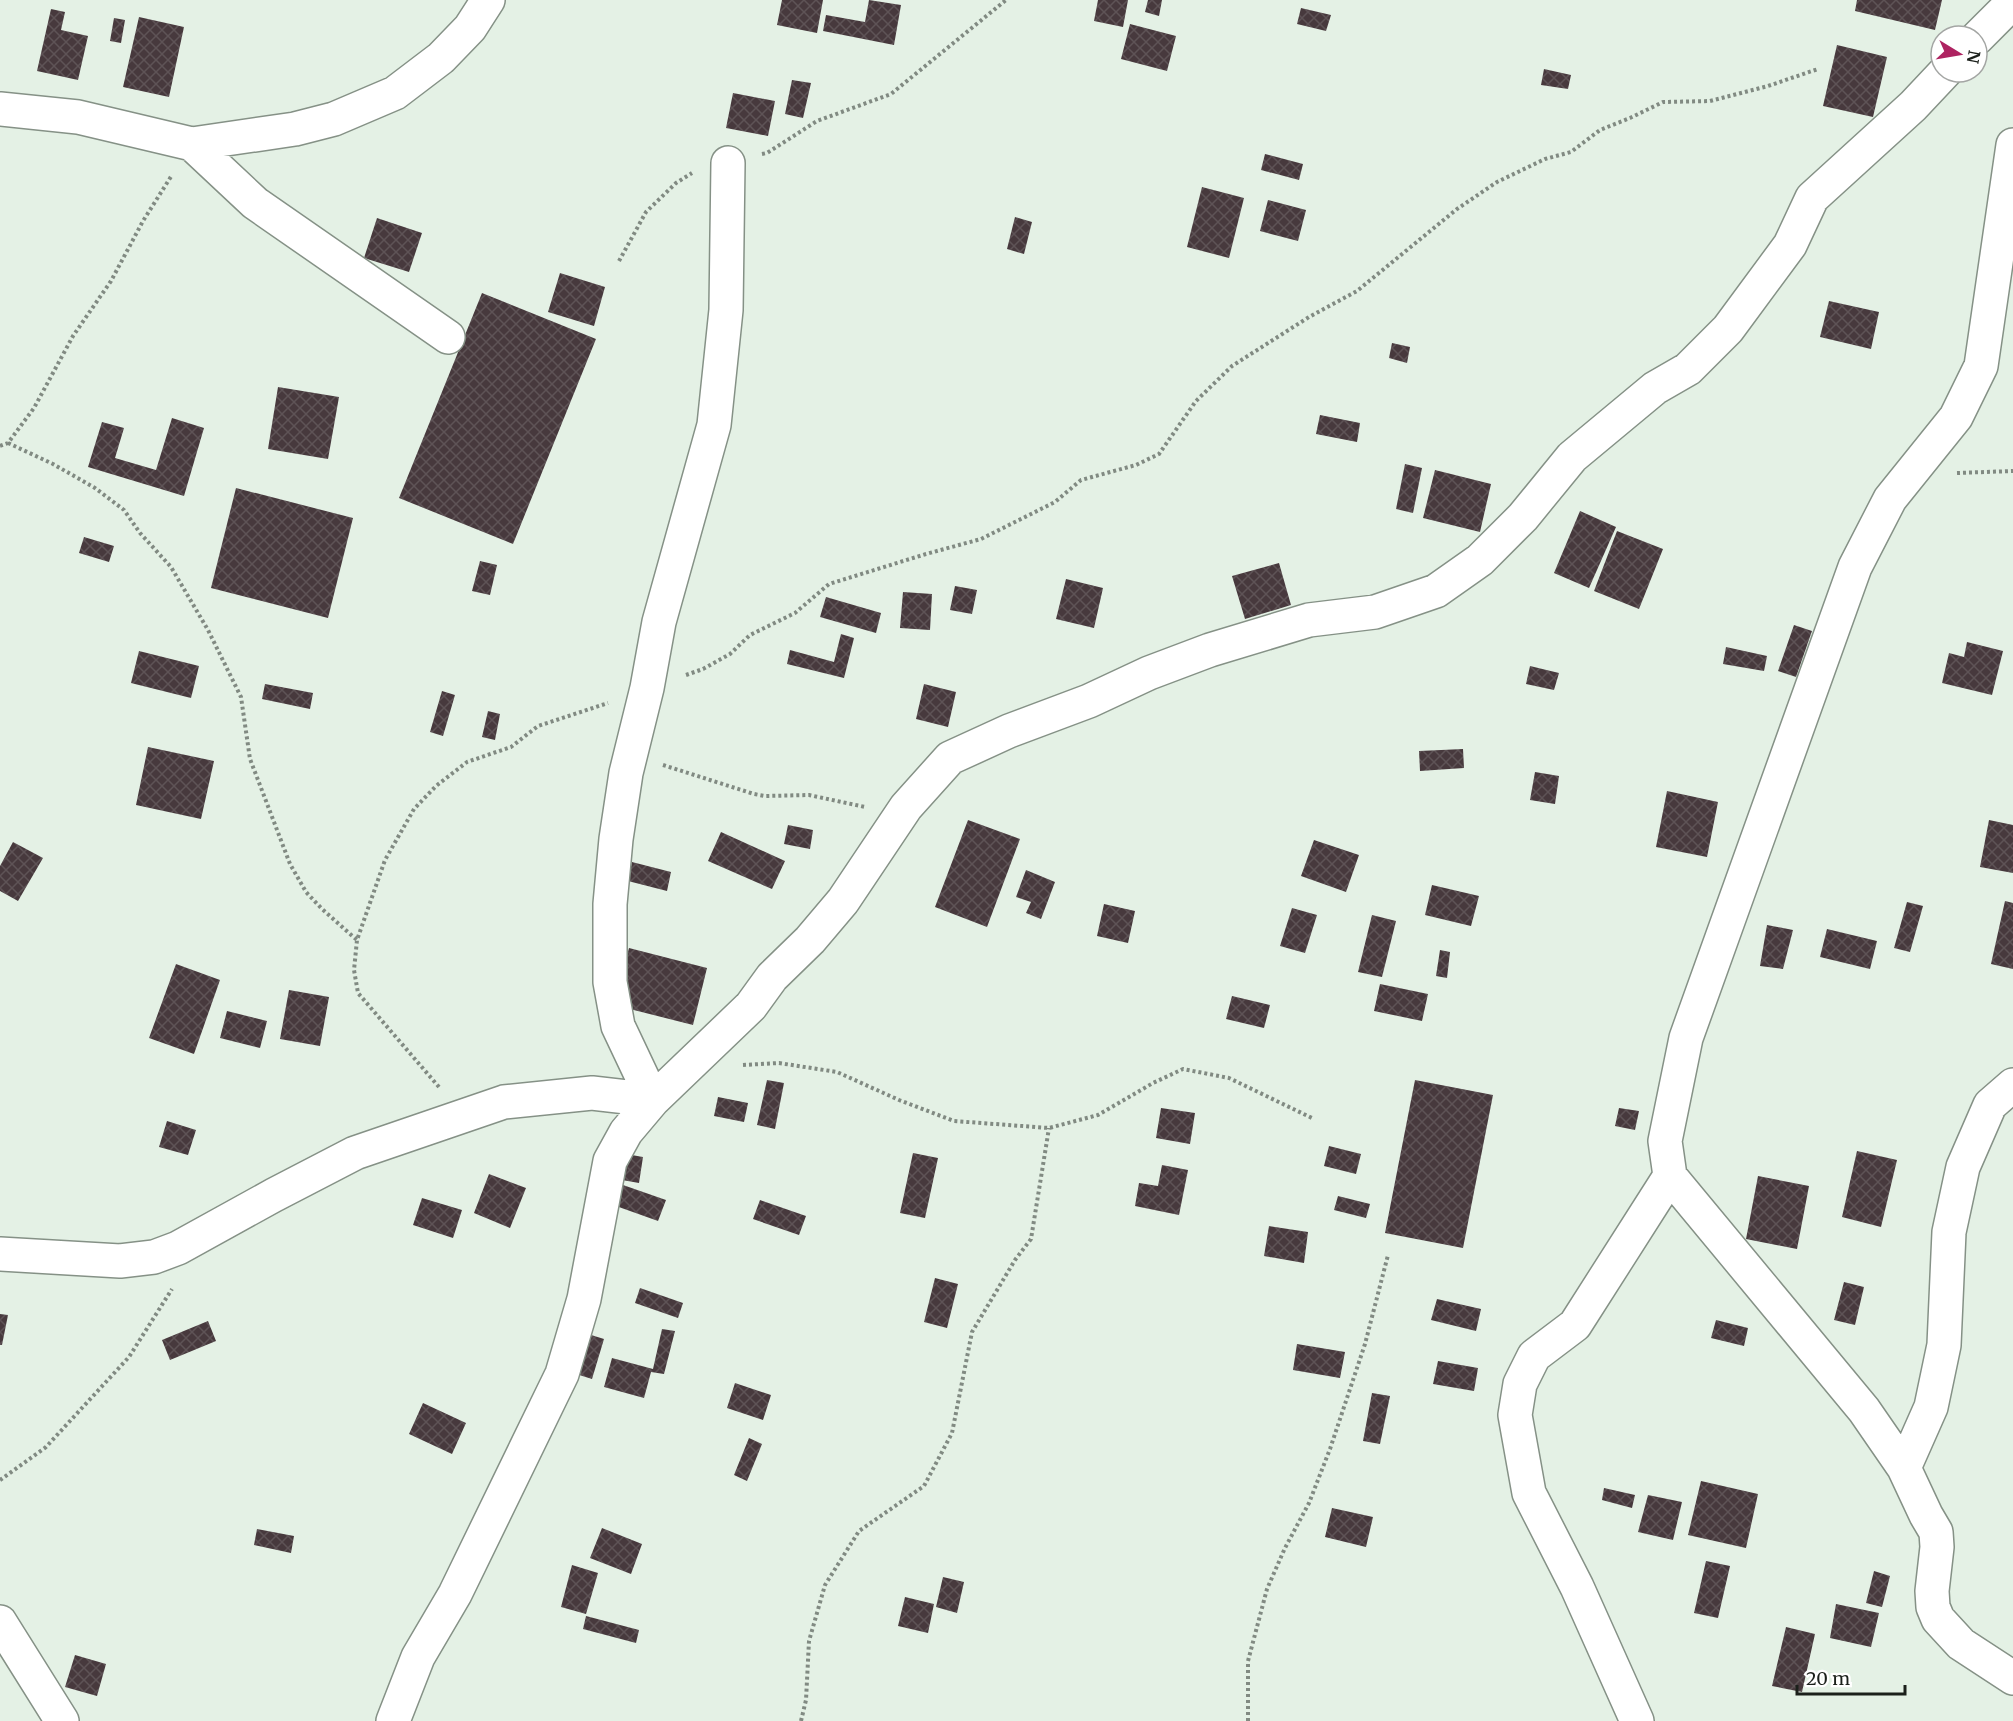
<svg xmlns="http://www.w3.org/2000/svg" width="2013" height="1721" font-family="Merriweather,serif">
<style>
.building{fill:url(#building-cross-hatch)}
.lines{fill:none;stroke-linecap:round;stroke-linejoin:round}
.minor-casing{stroke:#859186;stroke-width:36}
.path{stroke:#818a82;stroke-width:4;stroke-dasharray:3 3;stroke-linecap:butt}
.minor{stroke:#fff;stroke-width:33}
</style>
<defs>
<pattern id="building-cross-hatch" width="8" height="8" patternUnits="userSpaceOnUse" patternTransform="scale(1.5)"><rect width="8" height="8" fill="#47393d"/><path d="M0 0l8 8M0 8l8-8" fill="none" stroke="#5e5356"/></pattern>
</defs>
<rect width="100%" height="100%" fill="#e4f1e5"/>
<path class="building" d="M782 0H823L817 33 777 25Z
M869 0 901 5 894 45 823 31 826 15 865 22Z
M1098 0H1128L1123 27 1094 21Z
M1148 0H1162L1159 16 1145 12Z
M1857 0H1942L1935 30 1855 11Z
M1301 8 1331 15 1326 31 1297 24Z
M51 9 65 12 61 30 88 36 78 80 37 71Z
M139 17 184 27 169 97 123 87Z
M114 18 125 20 121 43 110 41Z
M1130 24 1176 36 1167 71 1121 59Z
M1837 45 1887 57 1873 117 1823 106Z
M1544 69 1571 75 1568 89 1541 85Z
M792 80 811 83 803 118 785 114Z
M733 93 775 101 768 136 726 128Z
M1265 154 1303 164 1299 180 1261 170Z
M1202 187 1244 198 1229 258 1187 247Z
M1268 200 1306 210 1298 241 1260 231Z
M1015 217 1032 222 1024 254 1007 249Z
M377 218 422 233 409 272 364 258Z
M560 273 605 287 594 326 548 312Z
M482 293 596 339 513 544 399 498Z
M1829 301 1879 312 1871 349 1820 337Z
M1392 343 1410 347 1407 363 1389 358Z
M278 387 339 397 328 459 268 449Z
M1320 415 1360 423 1357 442 1316 434Z
M172 418 204 428 184 496 88 467 102 422 124 428 115 458 156 470Z
M1405 464 1422 468 1413 513 1396 509Z
M1435 470 1491 484 1480 532 1423 518Z
M236 488 353 518 328 618 211 588Z
M1580 511 1616 527 1589 588 1554 573Z
M1617 531 1663 549 1639 609 1594 591Z
M84 537 114 546 109 562 79 553Z
M480 561 497 565 490 595 472 591Z
M1279 563 1291 605 1245 619 1232 576Z
M1066 579 1103 588 1094 628 1056 619Z
M955 586 977 590 972 614 950 610Z
M903 592 932 594 930 630 900 628Z
M826 597 881 613 876 633 820 617Z
M1794 625 1812 631 1796 677 1778 671Z
M841 634 854 638 844 678 787 664 790 650 834 662Z
M1967 642 2003 651 1992 695 1942 683 1949 653 1964 657Z
M1726 647 1767 656 1764 671 1723 664Z
M139 651 199 666 191 698 131 683Z
M1530 666 1559 673 1554 690 1526 684Z
M265 684 313 693 310 709 262 699Z
M924 684 956 692 948 727 916 719Z
M442 691 455 695 443 736 430 732Z
M488 711 500 714 495 740 482 737Z
M148 747 214 761 201 819 136 805Z
M1463 749 1464 768 1420 771 1419 751Z
M1535 772 1559 776 1555 804 1530 800Z
M1667 791 1718 802 1707 857 1656 847Z
M968 820 1020 839 987 927 935 907Z
M1989 820 2013 825V873L1980 867Z
M788 825 813 830 810 849 784 844Z
M721 832 785 861 772 889 708 861Z
M1314 840 1359 855 1346 892 1301 876Z
M13 842 43 858 18 901 0 891V866Z
M632 862 671 872 667 891 628 881Z
M1026 870 1055 882 1041 919 1026 913 1031 902 1016 897Z
M1432 885 1479 896 1471 926 1425 915Z
M2005 901 2013 903V969L1991 964Z
M1907 902 1923 906 1910 952 1894 948Z
M1104 904 1135 911 1128 943 1097 936Z
M1292 908 1317 915 1305 953 1280 946Z
M1372 915 1396 921 1382 977 1358 972Z
M1767 925 1793 930 1783 969 1760 966Z
M1827 929 1877 941 1870 969 1820 957Z
M629 948 707 968 693 1025 614 1005Z
M1440 950 1450 952 1447 978 1436 976Z
M176 964 220 980 194 1054 149 1038Z
M1380 984 1428 994 1422 1021 1374 1011Z
M289 990 329 997 320 1046 280 1039Z
M1232 996 1270 1005 1264 1028 1226 1019Z
M227 1011 267 1021 260 1048 220 1038Z
M767 1080 784 1083 775 1129 757 1125Z
M1415 1080 1493 1095 1463 1248 1385 1233Z
M718 1097 748 1103 744 1122 714 1116Z
M1161 1108 1195 1113 1190 1144 1156 1138Z
M1619 1108 1639 1111 1635 1130 1615 1126Z
M167 1121 196 1130 188 1155 159 1147Z
M1329 1146 1361 1154 1356 1174 1324 1166Z
M1857 1151 1897 1160 1881 1227 1842 1217Z
M913 1153 938 1158 925 1218 900 1213Z
M626 1154 643 1157 639 1183 622 1180Z
M1162 1165 1188 1170 1179 1215 1135 1206 1139 1183 1158 1186Z
M489 1174 526 1188 510 1228 474 1213Z
M1758 1176 1809 1186 1797 1249 1746 1239Z
M623 1185 666 1200 658 1221 616 1206Z
M1338 1196 1370 1204 1366 1218 1334 1210Z
M422 1198 462 1210 453 1238 413 1225Z
M760 1200 806 1216 799 1235 753 1219Z
M1269 1226 1308 1232 1304 1263 1264 1256Z
M935 1278 958 1284 947 1328 924 1322Z
M1844 1282 1864 1287 1855 1325 1834 1320Z
M640 1288 683 1303 678 1318 635 1303Z
M1437 1299 1481 1309 1476 1331 1431 1320Z
M0 1314 8 1315 2 1345H0Z
M1716 1320 1748 1328 1744 1346 1711 1338Z
M208 1321 216 1341 170 1360 162 1340Z
M662 1329 675 1331 664 1374 651 1372 644 1398 604 1387 612 1358 653 1369Z
M588 1334 604 1339 592 1379 576 1374Z
M1297 1344 1345 1352 1340 1378 1293 1370Z
M1438 1361 1478 1368 1474 1391 1433 1384Z
M735 1383 771 1395 763 1420 727 1408Z
M1372 1393 1390 1396 1380 1444 1363 1441Z
M423 1403 466 1423 452 1454 409 1434Z
M749 1438 762 1444 747 1481 734 1475Z
M1701 1481 1758 1494 1746 1548 1688 1535Z
M1604 1488 1635 1495 1632 1508 1602 1500Z
M1648 1495 1682 1502 1673 1540 1638 1532Z
M1332 1508 1373 1517 1366 1547 1325 1537Z
M602 1528 642 1544 631 1574 590 1558Z
M257 1529 294 1536 291 1553 254 1545Z
M1706 1561 1730 1566 1718 1618 1694 1613Z
M572 1565 598 1573 586 1614 561 1607Z
M1874 1571 1890 1576 1882 1607 1866 1603Z
M943 1577 964 1582 957 1613 936 1607Z
M905 1597 934 1604 928 1633 898 1626Z
M1836 1604 1879 1613 1871 1647 1830 1638Z
M586 1616 639 1630 636 1643 583 1629Z
M1786 1627 1815 1634 1802 1692 1772 1686Z
M75 1655 106 1664 97 1696 65 1687Z"/>
<g class="lines">
<g class="minor-casing">
<path id="minor" d="M1977 38 2013 2
M0 109 78 117 192 144 295 129 334 119 395 93 441 58 470 28 488 0
M192 144 255 203 448 337
M2013 145 1981 366 1956 417 1890 499 1855 567 1686 1038 1665 1141 1670 1176 1864 1410 1904 1468 1926 1515 1936 1532 1937 1547 1932 1591 1933 1607 1938 1619 1961 1644 2013 1678
M653 1100 618 1026 610 982V904L616 839 626 773 647 688 659 622 714 425 726 310 728 163
M0 1254 120 1261 154 1257 178 1248 274 1195 355 1153 504 1102 592 1093 653 1100
M1904 1468 1931 1407 1944 1345 1949 1232 1963 1167 1990 1105 2013 1085
M0 1622 62 1721
M393 1721 418 1657 455 1594 562 1374 584 1299 610 1161 626 1132 653 1100 751 1006 772 977 810 940 843 901 906 807 950 758 1009 731 1089 701 1149 673 1210 650 1309 620 1375 612 1436 591 1480 560 1523 517 1572 457 1655 388 1688 369 1728 329 1790 245 1812 198 1913 106 1945 72
M1637 1721 1577 1587 1529 1493 1515 1415 1520 1384 1534 1356 1575 1325 1670 1176"/>
</g>
<path class="path" d="M762 154 767 153 817 121 891 94 1006 0
M619 261 646 212 676 183 692 173
M8 443 53 464 95 488 124 510 140 533 171 567 208 630 241 697 250 759 290 864 306 892 322 909 357 940
M0 446 8 443 34 408 73 336 111 281 143 221 172 175
M1957 473 2013 471
M686 675 703 669 730 654 750 635 795 613 829 584 926 554 981 539 1055 502 1081 480 1136 465 1159 454 1196 401 1232 366 1309 317 1357 291 1457 209 1497 182 1545 159 1571 152 1600 130 1630 118 1663 102 1710 101 1768 86 1818 69
M663 765 754 794 765 796 809 795 865 807
M743 1065 779 1063 837 1072 899 1100 954 1121 1049 1128 1098 1115 1153 1083 1183 1069 1229 1078 1314 1119
M439 1087 358 993 354 970 357 940 385 860 414 809 436 786 467 762 511 747 538 726 608 703
M0 1480 46 1447 129 1357 172 1289
M801 1721 806 1700 809 1641 825 1585 859 1531 924 1486 952 1433 972 1332 1015 1260 1031 1239 1049 1128
M1248 1721V1661L1267 1589 1285 1548 1309 1503 1330 1449 1365 1344 1388 1255"/>
<use href="#minor" class="minor"/>
</g>
<g transform="translate(1959 54) rotate(101)"><circle r="28" fill="#ffffff" stroke="#a4a6a4" stroke-width="1.5"/>
<path d="M0-4.5L10 22L0 15L-10 22Z" fill="#ae2361"/>
<text y="-9" font-size="16" font-weight="bold" text-anchor="middle" fill="#1b201b">N</text>
</g>
<path d="M1797 1685v9h108v-9" fill="none" stroke="#1b201b" stroke-width="3"/>
<text x="1806" y="1685" font-size="18" fill="#1b201b" stroke="#ffffff" stroke-width="4.5" paint-order="stroke">20 m</text>
</svg>
